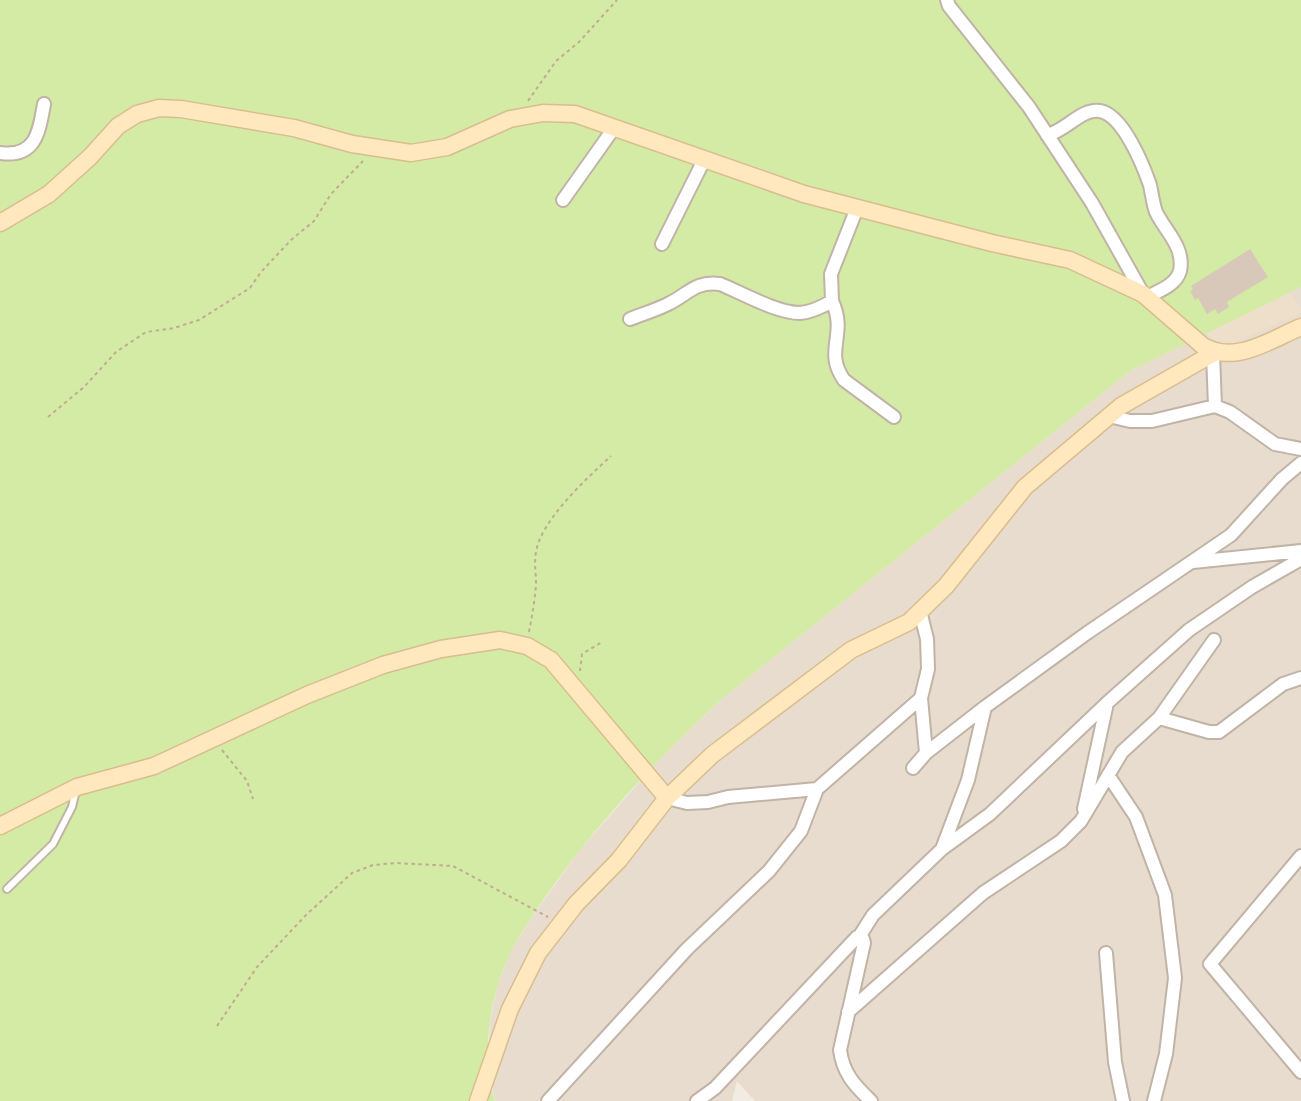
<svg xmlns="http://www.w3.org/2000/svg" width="1301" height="1101" font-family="Rubik,sans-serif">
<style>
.residential{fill:#e7dcce}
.education{fill:#eddfc9}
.green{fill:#d4eba5}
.building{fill:#d8c8b9}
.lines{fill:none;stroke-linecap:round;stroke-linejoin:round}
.lane-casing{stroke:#c1b4a6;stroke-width:10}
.street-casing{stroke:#c1b4a6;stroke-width:16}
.secondary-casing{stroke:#d9bd8e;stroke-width:19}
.path{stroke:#c1ab93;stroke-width:2;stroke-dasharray:3.5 3.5;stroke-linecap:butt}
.lane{stroke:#fff;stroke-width:6}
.street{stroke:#fff;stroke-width:12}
.secondary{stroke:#ffe7be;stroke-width:16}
</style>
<rect width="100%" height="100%" fill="#f2ebe1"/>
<path class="residential" d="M1301 287V1101H755L737 1081 732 1101H495L488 1061 490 1023 497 987 510 952 530 920 579 851 662 756 723 698 1130 371Z"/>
<path class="education" d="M1252 239 1301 309V313L1227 346 1211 338 1163 293Z"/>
<path class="green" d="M0 0H1301V287L1130 371 723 698C658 758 597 823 546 896 530 920 513 943 503 970 488 1010 482 1059 495 1101H0Z"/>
<path class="building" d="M1250 249 1268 277 1227 302 1229 307 1218 314 1215 309 1207 314 1198 298 1195 300 1190 291 1193 290 1191 286Z"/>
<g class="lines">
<g class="lane-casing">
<path id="lane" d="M7 889 53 844 72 807 76 790"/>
</g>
<g class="street-casing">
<path id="street" d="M947 0 949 6 1029 107 1092 203 1143 294
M1047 135C1066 131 1081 108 1100 111 1123 115 1143 165 1150 185 1152 194 1153 204 1156 212 1165 231 1185 247 1180 271 1176 285 1159 291 1147 297
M0 153C36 158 39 132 44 104
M563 200 614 128
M662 244 704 160
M832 301C848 335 823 350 844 380L894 417
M630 319C643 314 656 310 668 304 689 294 694 281 720 284 742 293 777 313 800 313 812 312 822 307 832 301L831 274 857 208
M1213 354 1215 406
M1109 416 1130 421H1152L1215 406 1230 412 1275 444 1301 449
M1193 562 1301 551
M921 698 926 753
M1159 718 1209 732H1219L1283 684 1301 678
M913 768 926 753 985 707 1087 633 1231 535 1282 479 1301 463
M1108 775 1136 817 1165 895 1175 978 1166 1054 1154 1101
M667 798 687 803 708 802 728 797 817 789
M1084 809 1107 703
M942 849 968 780 985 707
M1301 856 1210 964 1301 1072
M859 937 873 915 942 849 990 814 1107 703 1189 630 1252 587 1301 559
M1106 953 1115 1062 1123 1101
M848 1012 983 893 1061 841 1081 821 1122 752 1159 718 1214 640
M548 1101 687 949 769 871 801 831 817 789 921 698 928 669 927 639 920 611
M697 1101 715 1088 857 937 863 939 864 943 840 1050C843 1073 854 1085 871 1101"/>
</g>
<g class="secondary-casing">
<path id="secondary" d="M0 223 49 194 90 157 118 126 137 114 159 108 181 109 294 128 352 144 411 153 447 147 510 119 543 113 575 114 804 194 992 243 1070 260 1143 294 1203 346C1235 365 1270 340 1301 327
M0 826 77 787 154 766 307 695 383 665 441 649 500 640 527 646 551 660 667 798
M478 1101 510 1009 538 953 576 904 619 860 667 798 712 755 851 650 909 622 946 586 1025 487 1121 406 1214 353"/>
</g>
<path class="path" d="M528 101 556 61 579 42 617 0
M48 417 84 387 116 352 146 332 174 328 199 320 250 288 261 272 291 240 314 221 331 194 363 161
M529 632C532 616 535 600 536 584 536 573 534 562 536 552 541 520 587 478 611 456
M580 671 582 654 602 642
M222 750 247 781 253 799
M217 1026 257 967 306 915 352 873 373 865 396 863 453 866 548 917"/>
<use href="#lane" class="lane"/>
<use href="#street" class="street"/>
<use href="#secondary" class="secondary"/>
</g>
</svg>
